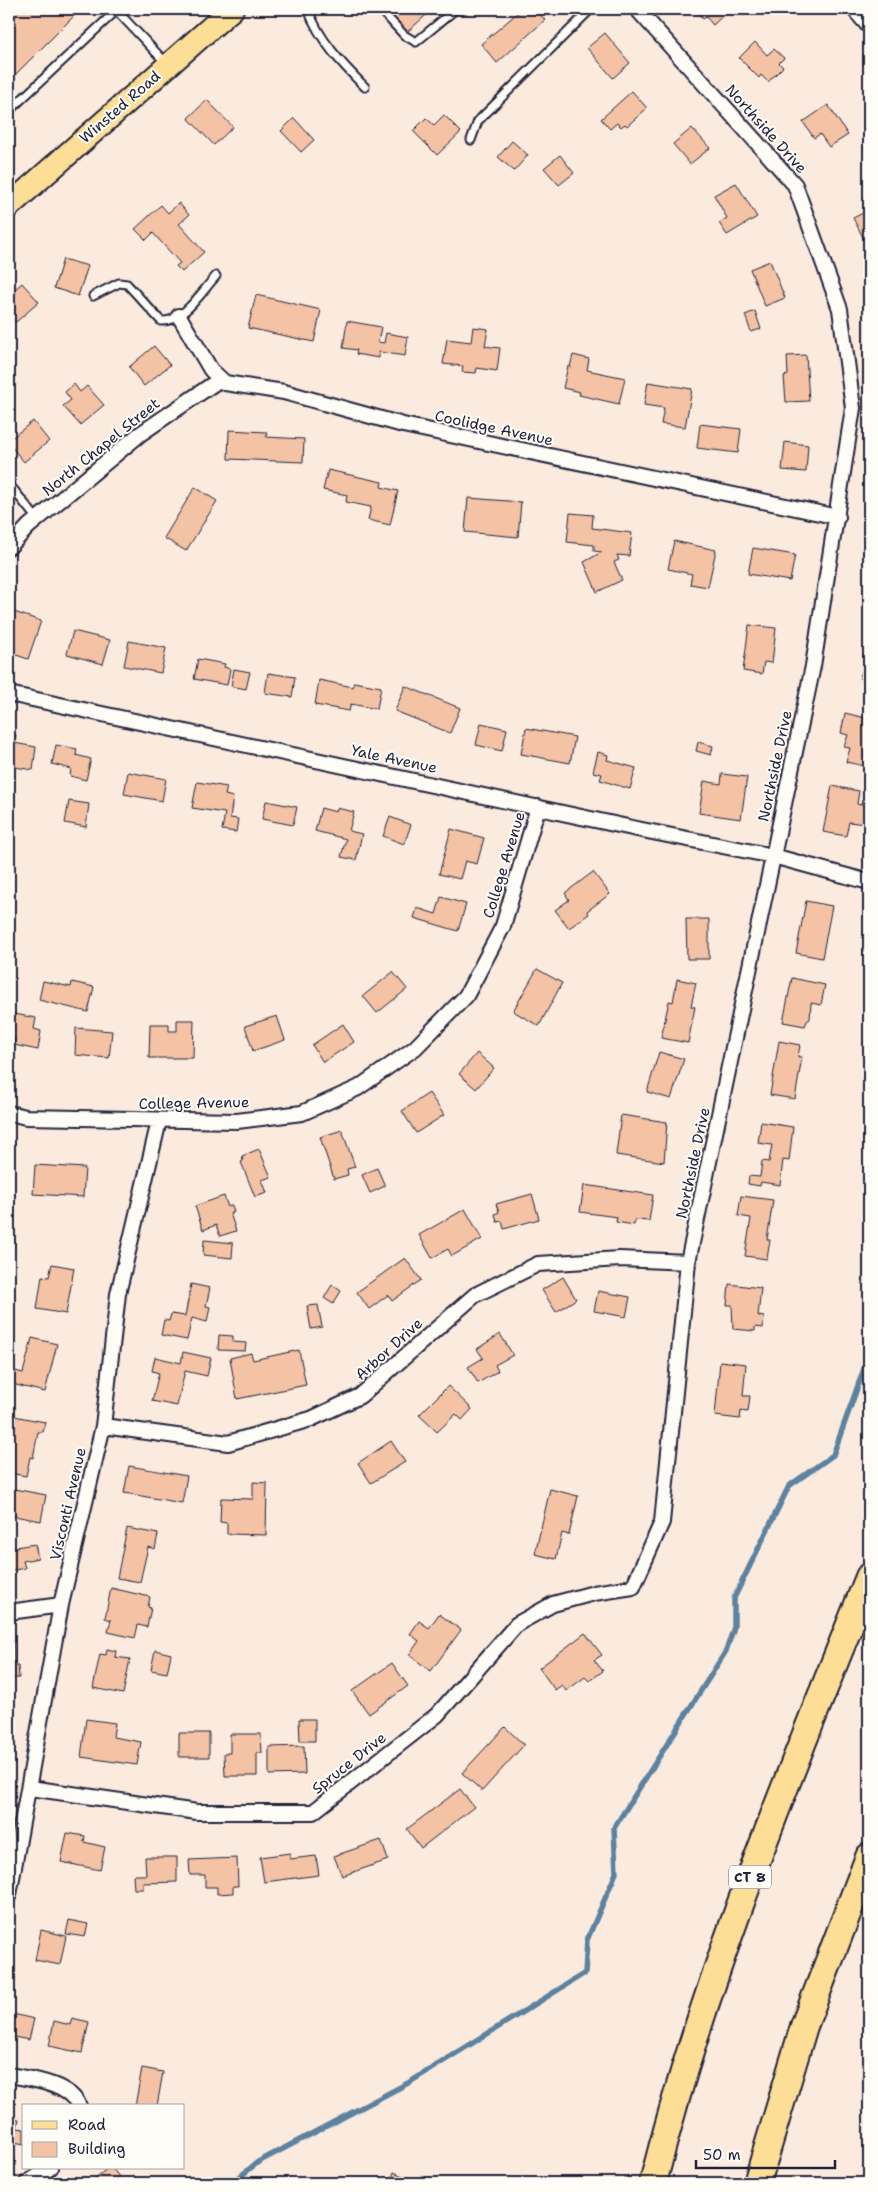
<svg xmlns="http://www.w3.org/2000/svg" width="878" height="2192" font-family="'Shantell Sans',sans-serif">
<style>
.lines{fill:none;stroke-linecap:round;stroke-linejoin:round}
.stream{stroke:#5c82a0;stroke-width:5.5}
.building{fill:#f4c2a4;stroke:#22223b}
.lane-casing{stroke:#22223b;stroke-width:11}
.street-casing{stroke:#22223b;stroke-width:18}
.primary-casing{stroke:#22223b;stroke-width:26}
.highway-casing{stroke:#22223b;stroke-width:30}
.lane{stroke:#fdfcf7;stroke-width:7}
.street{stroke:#fdfcf7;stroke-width:14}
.primary{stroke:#fcde96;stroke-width:22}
.highway{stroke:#fcde96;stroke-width:26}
.labels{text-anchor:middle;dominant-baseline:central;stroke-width:4;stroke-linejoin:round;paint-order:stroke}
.shield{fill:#fdfcf7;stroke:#646373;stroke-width:1}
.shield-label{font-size:14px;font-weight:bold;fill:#22223b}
.street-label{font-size:15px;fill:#22223b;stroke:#fdfcf7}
</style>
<rect width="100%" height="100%" fill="#faebde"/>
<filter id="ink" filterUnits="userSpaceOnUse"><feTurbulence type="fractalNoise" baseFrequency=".02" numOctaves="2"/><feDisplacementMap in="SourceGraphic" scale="10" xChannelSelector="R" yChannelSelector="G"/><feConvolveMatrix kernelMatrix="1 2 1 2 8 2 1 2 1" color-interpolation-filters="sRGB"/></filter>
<g filter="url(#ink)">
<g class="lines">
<path class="stream" d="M232 2183 258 2162 410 2082 585 1973 587 1940 616 1873 614 1828 726 1651 734 1627V1598L789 1486 833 1455 869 1355"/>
</g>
<path class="building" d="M16 9H81L9 81V16Z
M385 9H433L406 33Z
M522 9H535L545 20 497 63 481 44Z
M693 9H727L729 10 713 25 706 17 703 19Z
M605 33 630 63 613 78 587 48Z
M755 42 767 55 774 49 784 58 779 63 783 67 768 82 761 75 759 78 739 58Z
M632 91 646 107 645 110 627 126 625 124 621 127 617 123 610 129 601 119Z
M207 100 233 127 214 145 188 118Z
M828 105 848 135 829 147 820 134 814 138 803 122Z
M444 115 461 132 437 155 413 131 426 118 434 125Z
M294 118 314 140 301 152 281 131Z
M692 128 710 148 690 164 673 144Z
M512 141 528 155 514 171 498 157Z
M560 155 574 173 559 185 544 168Z
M736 183 757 217 727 235 719 223 727 218 714 195Z
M179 203 189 215 179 224 204 252 182 272 176 266 180 263 153 233 146 240 135 229 161 205 168 213Z
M869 210V241L866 243 853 218Z
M63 259 88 266 78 296 54 288Z
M770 261 785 298 765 306 750 269Z
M22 283 39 302 16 322 9 314V294Z
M256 295 321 310 314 342 248 328Z
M755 311 761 329 751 332 745 315Z
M347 321 381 327 378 342 384 343 386 333 408 337 405 356 379 352V358L356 354 357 350 343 348Z
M473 327 488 329 485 346 500 348 497 371 477 368 476 373 462 372 463 366 443 364 447 339 471 342Z
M154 346 170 365 144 386 129 367Z
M573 355 589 359 587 370 625 378 619 404 579 395 580 392 563 388 568 366 570 367Z
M806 355 809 401 786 402 784 376 788 375 787 356Z
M648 382 692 389 685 427 661 424 664 408 644 405Z
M74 384 80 392 87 386 104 405 80 425 63 406 71 400 65 392Z
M33 421 49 441 24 462 9 444V440Z
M700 424 741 429 738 453 697 448Z
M229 430 267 432 266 437 304 439 303 462 228 459Z
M785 442 808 445 806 472 782 470Z
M328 470 382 482 381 487 398 491 390 525 368 520 371 507 346 502 347 495 323 490Z
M195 487 217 501 186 551 164 538Z
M468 498 521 502 518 537 465 532Z
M570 513 593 515 592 528 632 533 629 556 617 555 619 560 614 562 622 580 597 592 584 562 602 552 594 551V545L567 542Z
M674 541 716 550 708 587 690 584 692 574 668 569Z
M753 548 795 555 790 581 748 574Z
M14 612 41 621 28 659 13 654 12 656 9 655V627Z
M749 625 776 628 772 663 764 662 762 674 743 671Z
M73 631 110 640 103 664 67 654Z
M129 641 166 648 161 673 124 666Z
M869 646V680L860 678Z
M198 659 225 664 224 667 230 669 227 685 194 679Z
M234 669 250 672 246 689 231 686Z
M268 673 295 677 292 697 265 693Z
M319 680 353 687 354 682 381 687 377 709 351 704 349 711 315 705Z
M405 686 460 708 450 733 395 711Z
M845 713 869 719V767L846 762 850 748 844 747 848 735 841 733Z
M481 723 507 729 502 751 476 745Z
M526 728 575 737 570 763 521 754Z
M9 734 16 735 14 743 36 747 33 770 9 766Z
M698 742 713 746 711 755 696 751Z
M56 745 77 749 76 755 91 759 86 780 70 776 71 769 52 764Z
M598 752 608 755 607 760 636 768 630 789 600 780 602 774 593 772Z
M128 772 166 779 162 801 124 794Z
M722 774 747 777 741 819 699 813 704 781 721 784Z
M197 782 227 787 225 795 233 797 230 818 238 819 236 832 222 830 225 813 192 808Z
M832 786 859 791 857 804 861 805 862 800 869 801 865 824 849 822 846 836 823 832Z
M69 801 89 804 86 827 65 823Z
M266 801 297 807 293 825 262 819Z
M321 808 336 812 337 808 354 812 349 831 362 834 356 860 341 857 346 839 315 831Z
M390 817 411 825 404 844 383 836Z
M451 829 484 838 477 864 465 861 460 879 439 874Z
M593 872 610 894 587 911 589 914 569 928 555 910 569 900 565 893Z
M441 897 466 904 458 931 414 918 417 908 436 914Z
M806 901 832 906 822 958 796 953Z
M686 919H709V959H687Z
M537 969 562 983 539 1026 513 1011Z
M393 972 407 989 377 1013 363 996Z
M792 978 825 985 821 1005 811 1003 810 1019 807 1021 805 1026 783 1022Z
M677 979 696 983 691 1006 695 1007 688 1043 661 1038 669 1001 673 1002Z
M43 981 71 987 72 982 94 987 88 1012 39 1000Z
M9 1013 36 1018 34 1029 41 1031 38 1050 14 1045 15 1039 9 1038Z
M277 1016 285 1040 253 1051 245 1026Z
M177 1020H194L193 1058H149L150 1024H169V1031H177Z
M343 1024 354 1042 323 1062 312 1045Z
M76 1028 112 1031 109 1058 75 1055Z
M779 1041 800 1045 798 1057H802L795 1099 770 1095Z
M659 1052 684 1059 671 1099 647 1092Z
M477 1053 494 1068 476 1089 459 1074Z
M429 1093 444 1115 416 1133 402 1111Z
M621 1115 667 1122 664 1162 616 1155Z
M761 1122 793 1127 789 1161 783 1160 780 1185 761 1182 760 1186 748 1184 749 1176 760 1177 762 1161 769 1162 772 1145 758 1143Z
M342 1130 355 1167 347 1169 348 1175 334 1179 320 1137Z
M259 1149 271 1177 262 1180 267 1193 255 1197 241 1162 243 1161 242 1156Z
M35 1165 85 1168 83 1197 33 1194Z
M377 1168 385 1186 370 1193 362 1175Z
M584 1185 653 1195 649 1221 635 1220 634 1225 616 1222 617 1217 580 1212Z
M532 1194 539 1219 504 1229 502 1221 497 1222 495 1214 499 1212 496 1204Z
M224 1196 228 1207 232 1205 234 1212 230 1213 236 1231 220 1236 216 1225 203 1230 195 1206Z
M741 1196 773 1200 767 1240H770L767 1259 745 1256 751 1218 738 1216Z
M465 1209 482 1239 452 1256 448 1249 432 1258 419 1235Z
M204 1240 233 1243 232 1258 203 1255Z
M405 1258 421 1280 392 1301 388 1295 369 1309 357 1292Z
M52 1264 74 1268 66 1314 37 1309 42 1276 49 1277Z
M563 1277 576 1299 556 1312 542 1290Z
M191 1284 210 1288 206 1306 210 1307 207 1322 192 1318 187 1340 161 1335 164 1320 169 1321 171 1314 185 1316Z
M729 1284 761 1288 758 1316 764 1317 763 1328 755 1327V1331L733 1329 732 1305H727Z
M332 1285 341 1291 333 1304 324 1298Z
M598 1291 630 1297 626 1317 594 1311Z
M318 1305 322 1327 311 1329 307 1306Z
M500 1334 513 1355 495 1365 498 1371 478 1383 468 1367 483 1358 477 1349Z
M219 1335 233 1336V1342L246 1343 245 1351 218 1350Z
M32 1338 57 1344 45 1392 12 1384 15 1371 23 1373Z
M299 1350 306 1385 237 1399 230 1358 251 1353 253 1360Z
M183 1352 211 1358 207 1376 185 1371 177 1406 152 1401 159 1373 152 1371 155 1357 181 1363Z
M720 1361 746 1364 743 1396H750L748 1412 741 1411 740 1419 715 1416Z
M448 1386 472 1409 462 1420 456 1414 437 1432 419 1415Z
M14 1416 45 1422 43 1432H38L33 1458 30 1457 26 1476 9 1473V1446Z
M391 1441 405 1462 371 1483 358 1463Z
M129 1466 187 1476 182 1503 124 1493Z
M253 1482 267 1483 266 1535 227 1534V1523L220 1522 221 1498 253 1499Z
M9 1488 46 1495 41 1521 9 1515Z
M550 1489 578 1496 569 1535 562 1533 556 1559 535 1554Z
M127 1528 158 1534 155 1549 148 1547 140 1582 117 1578Z
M35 1544 38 1558 23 1561 25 1568 9 1571V1548Z
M111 1588 150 1597 148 1607 151 1608 147 1627 138 1625 135 1638 108 1632 111 1620 105 1618Z
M439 1614 461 1630 431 1671 409 1655 419 1641 410 1634 419 1621 429 1628Z
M585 1633 602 1655 594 1660 603 1671 589 1681 585 1677 566 1691 562 1685 555 1690 539 1668Z
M9 1635H13L14 1666H18L19 1678H9Z
M107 1649 116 1651 115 1657 130 1659 123 1694 93 1688 100 1654 106 1655Z
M155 1650 171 1654 167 1673 151 1670Z
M392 1663 408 1686 369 1714 352 1691Z
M86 1719 115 1723 113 1737 141 1742 137 1765 81 1757Z
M299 1719H315V1741H300Z
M505 1727 524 1745 482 1791 462 1773Z
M179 1733H209V1757H179Z
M230 1734H261L262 1753H257V1776H225L224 1753H230Z
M304 1746 305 1774 269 1775V1747Z
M460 1789 474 1807 421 1848 407 1829Z
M67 1833 85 1836 84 1842 105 1847 100 1870 61 1862Z
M381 1840 388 1860 342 1876 334 1856Z
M290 1853V1859L316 1856 319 1875 264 1882 260 1857Z
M145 1857H177V1882L143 1883V1889H134L133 1875H146Z
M237 1858 238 1886H233V1893L217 1894V1887H205V1875H190L189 1860Z
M69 1920 88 1924 85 1937 66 1934Z
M41 1930 66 1936 60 1965 35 1960Z
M9 2013 34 2019 29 2040 9 2036Z
M72 2018 89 2022 82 2053 49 2046 54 2021 70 2025Z
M142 2068 163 2072 157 2106H135Z
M9 2117 19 2119 17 2128 24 2129V2144L9 2141Z
M108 2168H112L124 2183H89Z
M394 2172 409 2179 407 2183H390Z"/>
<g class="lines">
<g class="lane-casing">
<path id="lane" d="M308 9C319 40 342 64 365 87
M380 9 404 35 416 42 456 9
M849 9 869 32
M117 11 166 63
M858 18 868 9
M9 111 118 9
M471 140 478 121 591 9
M93 296 119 283 127 284 161 321C183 323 202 291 216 276
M9 484 37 519"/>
</g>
<g class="street-casing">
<path id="street" d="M179 316 211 370 225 383 284 392 403 425 838 517
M9 547 29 526 140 434 219 380
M9 694 637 829 773 856 869 882
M9 1113 26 1117 237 1121 302 1113 358 1088 415 1048 466 996 503 926 538 807
M103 1426 228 1443 311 1419 360 1396 475 1295 538 1264 620 1259 688 1262
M9 1612 61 1605
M30 1788 197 1812H313L437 1715 517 1624 553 1604 594 1593 633 1587 662 1522 688 1262 813 666 853 408 840 309 795 185 637 9
M9 1895 61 1605 103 1426 118 1294 159 1121
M9 2075C30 2079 69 2083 79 2106
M27 2183 50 2168"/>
</g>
<g class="primary-casing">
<path id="primary" d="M9 206 232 9"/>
</g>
<g class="highway-casing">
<path id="highway" d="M653 2183C705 1975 789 1776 869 1577
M757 2183 804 2026 869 1857"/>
</g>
<use href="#lane" class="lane"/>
<use href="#street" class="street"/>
<use href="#primary" class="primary"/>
<use href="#highway" class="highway"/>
</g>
</g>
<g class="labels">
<rect class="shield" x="729" y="1865.5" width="42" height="23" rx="4"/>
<g class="shield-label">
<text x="750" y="1877">CT 8</text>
</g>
<g class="street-label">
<text transform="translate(120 107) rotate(-41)">Winsted Road</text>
<text transform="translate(766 129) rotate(48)">Northside Drive</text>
<text transform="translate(494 428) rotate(12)">Coolidge Avenue</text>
<text transform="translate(101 447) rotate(-39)">North Chapel Street</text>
<text transform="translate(394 759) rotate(12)">Yale Avenue</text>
<text transform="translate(775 766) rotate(-78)">Northside Drive</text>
<text transform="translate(504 865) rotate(-73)">College Avenue</text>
<text transform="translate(194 1103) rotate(-1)">College Avenue</text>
<text transform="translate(693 1163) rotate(-78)">Northside Drive</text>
<text transform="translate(389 1349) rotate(-42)">Arbor Drive</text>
<text transform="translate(68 1504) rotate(-77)">Visconti Avenue</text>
<text transform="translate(349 1763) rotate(-38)">Spruce Drive</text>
</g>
</g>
<rect width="878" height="2192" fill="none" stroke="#fdfcf7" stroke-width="30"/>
<rect x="15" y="15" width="848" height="2162" fill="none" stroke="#22223b" stroke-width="2" filter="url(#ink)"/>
<rect x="22" y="2104" width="162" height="65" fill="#fdfcf7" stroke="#a5a5ac"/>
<rect x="32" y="2121" width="25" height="8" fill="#fcde96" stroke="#a5a5ac"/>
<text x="68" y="2130" font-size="15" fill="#22223b">Road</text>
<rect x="32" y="2142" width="25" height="15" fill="#f4c2a4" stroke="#a5a5ac"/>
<text x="68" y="2154" font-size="15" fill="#22223b">Building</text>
<path d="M696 2160v8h139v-8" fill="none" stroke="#22223b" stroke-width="2.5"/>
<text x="703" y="2160" font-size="15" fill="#22223b" stroke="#fdfcf7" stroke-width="4" paint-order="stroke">50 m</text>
</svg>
